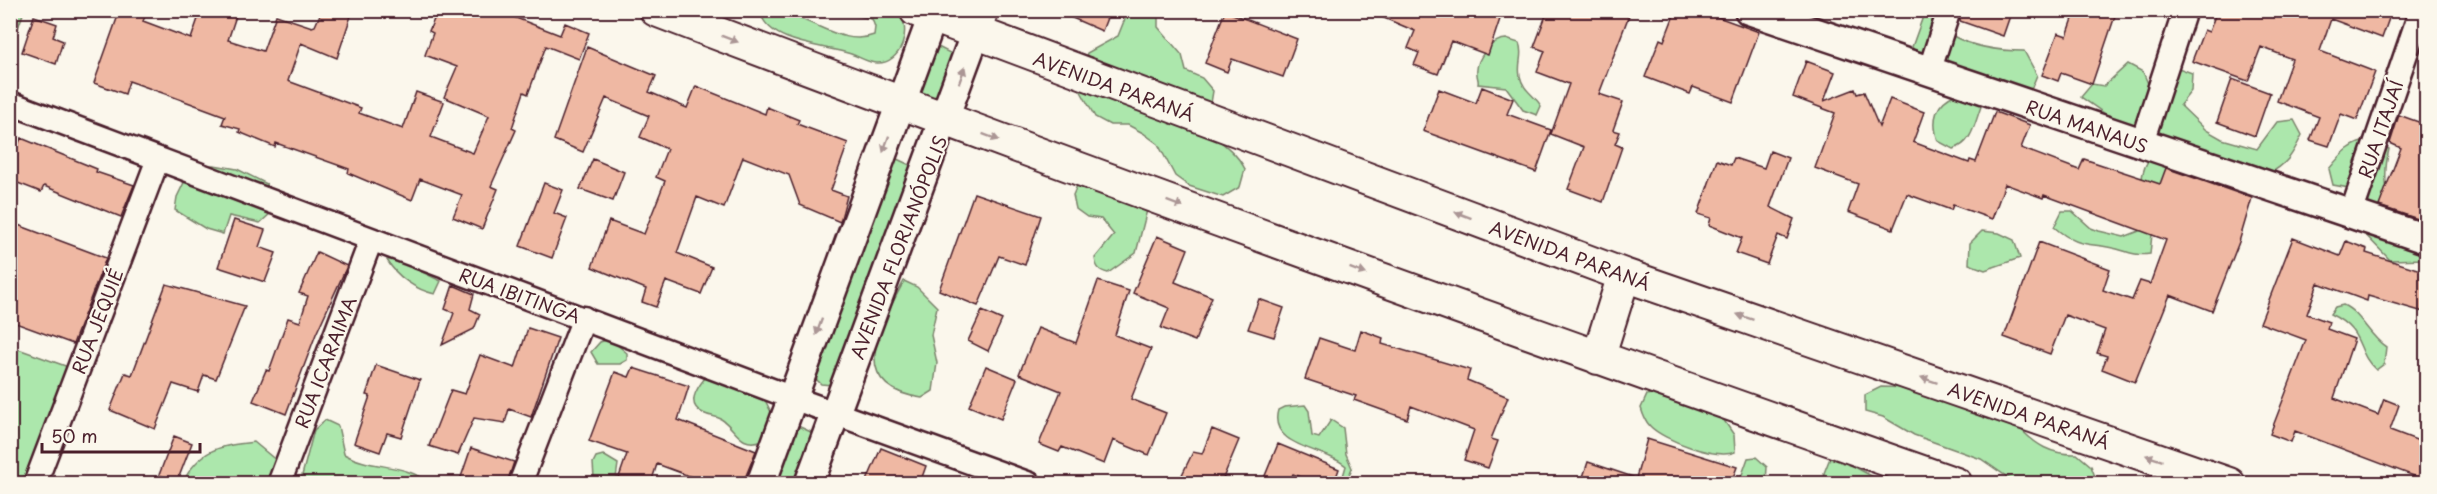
<svg xmlns="http://www.w3.org/2000/svg" width="2437" height="494" font-family="'Playpen Sans',sans-serif">
<style>
.green{fill:#ace7ac;stroke:#7b836c;stroke-width:1.5}
.building{fill:#efb8a3;stroke:#4a1f2b;stroke-width:1.5}
.lines{fill:none;stroke-linecap:round;stroke-linejoin:round}
.minor-casing{stroke:#4a1f2b;stroke-width:27}
.tertiary-casing{stroke:#4a1f2b;stroke-width:33}
.secondary-casing{stroke:#4a1f2b;stroke-width:36}
.minor{stroke:#fbf7ec;stroke-width:22}
.tertiary{stroke:#fbf7ec;stroke-width:28}
.secondary{stroke:#fbf7ec;stroke-width:32}
.oneway{fill:#ab9695}
.labels{text-anchor:middle;dominant-baseline:central;stroke-width:4.5;stroke-linejoin:round;paint-order:stroke}
.street-label{font-size:18px;fill:#4a1f2b;stroke:#fbf7ec}
</style>
<rect width="100%" height="100%" fill="#fbf7ec"/>
<filter id="ink" filterUnits="userSpaceOnUse"><feTurbulence type="fractalNoise" baseFrequency=".0167" numOctaves="2"/><feDisplacementMap in="SourceGraphic" scale="12" xChannelSelector="R" yChannelSelector="G"/><feConvolveMatrix kernelMatrix="1 2 1 2 8 2 1 2 1" color-interpolation-filters="sRGB"/></filter>
<g filter="url(#ink)">
<path class="green" d="M11 10 24 11 11 48 10 11Z
M836 11H898C913 30 901 64 877 63 868 63 860 57 851 54 824 45 773 45 761 15 799 3 836 50 874 35L875 27 872 19Z
M1128 11H1158V27L1182 55 1186 71 1202 78 1213 91 1210 109 1196 122C1213 137 1235 149 1245 169L1240 187 1223 197 1189 186 1175 176 1158 144 1143 133 1128 125H1110L1095 117 1078 86 1087 53 1118 36Z
M1925 11H1956L1953 36C1975 48 1999 51 2024 51L2037 75 2030 92 1917 55 1912 47Z
M1506 39 1519 43C1524 54 1517 64 1520 76 1523 91 1535 95 1541 106L1537 115 1523 110 1506 87 1478 84C1479 80 1477 78 1477 74 1475 59 1492 39 1506 39Z
M938 47 954 55 936 101 918 93 930 52Z
M2128 64 2143 72 2150 88 2176 67 2192 73 2191 91 2180 105 2206 130 2222 139 2257 149 2277 122 2294 120 2302 135C2292 156 2287 164 2267 175L2114 120 2081 97 2092 84 2104 86Z
M1957 94 1981 100 1982 104C1975 121 1973 144 1953 149L1938 141C1931 120 1935 102 1957 94Z
M2372 140 2389 149C2383 175 2385 195 2397 218L2426 227V259L2390 260 2361 230 2349 188 2333 185 2329 169C2342 153 2351 142 2372 140Z
M2152 155 2180 169 2179 179 2152 234 2150 254C2137 256 2130 253 2117 249 2090 242 2079 249 2054 227L2062 211H2072L2091 228 2099 231 2124 237 2142 230C2142 206 2135 175 2152 155Z
M897 159 912 166 832 385 821 384 814 377 889 164Z
M214 165 237 169 267 184 271 213 260 223 229 216 223 234 206 229 175 210 177 197 192 166Z
M1079 181 1147 210 1136 253 1108 273C1099 271 1096 267 1095 258L1114 235 1101 219 1087 217 1076 209 1073 195Z
M1982 231 1999 233 2014 240 2020 258 1985 270 1969 264 1970 243Z
M395 259 441 281 435 294C416 290 397 277 387 260Z
M904 281 917 287 937 307 931 335 937 363 933 391 922 398C845 387 880 326 904 281Z
M2343 305C2360 312 2369 336 2386 347L2384 364 2376 370C2355 352 2366 331 2330 314L2335 307Z
M610 339 627 353V360L620 364H598L591 352 600 342Z
M10 346 71 368 28 483 11 477Z
M705 378 765 400 772 414 763 440C739 449 736 428 721 419 715 416 708 416 703 413 686 405 696 389 705 378Z
M1881 387 1917 388 2018 426C2035 445 2051 455 2077 454L2091 466 2097 482 2100 483H2016L1981 459 1914 435 1883 417 1865 412V395Z
M1654 393 1721 416 1734 435 1735 452C1717 460 1663 440 1650 426 1645 421 1643 415 1641 408L1647 395Z
M1305 405 1309 411 1312 436 1319 438 1331 420 1343 428 1346 454 1352 468 1346 483H1341L1346 466C1329 449 1267 448 1278 410L1284 407Z
M325 420 338 426 344 454C371 470 404 462 429 483H300L314 430Z
M798 426 813 433 799 483 770 484 790 430Z
M254 442 278 462 270 483 182 484C199 449 219 446 254 442Z
M603 455 618 464 616 478 612 483 594 478 593 463 596 457Z
M1756 457 1767 467 1766 483H1739L1748 458Z
M1837 457 1884 483H1826L1824 473 1830 458Z"/>
<path class="building" d="M120 10H148L143 21 191 39 201 10H238L228 40 263 51 276 15 312 27 315 26 322 10H353L337 58 301 43 288 81 361 108 359 113 403 129 416 92 444 102 431 137 473 153 489 116 444 97 457 67 425 55 433 33 429 31 438 10H508L506 14 560 35 565 23 589 33 579 59 546 46 528 94 524 92 512 128 516 130 491 186 498 189 482 229 453 217 462 195 420 179 412 200 348 173 349 169 276 143 275 147 239 132 240 129 222 124 225 116 171 96 129 81 125 94 94 83Z
M1054 10H1110L1102 31Z
M1365 10H1503L1488 55 1451 41 1438 74 1414 65 1419 53 1408 48 1415 31Z
M1548 10H1631L1599 94 1623 102 1613 130 1620 132 1615 144 1622 147 1603 202 1568 189 1584 147 1551 134 1569 84 1537 72 1545 51 1534 47Z
M1676 10H1699L1759 32 1733 102 1693 87 1690 94 1645 77 1660 39 1664 41Z
M1962 10H2012L2003 36 1960 21Z
M2076 10H2117L2092 84 2061 73 2058 81 2042 75 2058 33 2067 36Z
M2217 10H2392L2382 38 2331 19 2320 51 2375 72 2357 120 2341 114 2329 146 2310 140 2319 117 2277 101 2292 59 2261 47 2248 81 2192 61 2204 30 2209 32Z
M1225 11 1297 39 1283 77 1232 59 1227 72 1205 63Z
M34 16 57 24 53 37 63 41 56 64 22 52Z
M587 47 656 76 649 92 687 108 696 86 765 114 767 107 799 120 797 124 848 143 831 190 847 196 840 222 800 205 789 175 743 157 724 208 697 197 677 253 712 267 701 294 666 281 656 307 642 302 646 289 592 267 609 221 644 234 665 181 656 177 667 149 640 137 649 116 606 98 583 152 554 140Z
M1806 61 1835 72 1824 101 1855 89 1857 94 1864 92 1879 127 1890 99 1924 112 1913 142 1969 163 1970 160 1976 162 1995 112 2030 125 2021 148 2079 170 2084 159 2160 184 2166 168 2252 198 2239 242 2212 311 2170 295 2135 382 2102 369 2107 356 2097 353 2105 330 2065 315 2050 354 2004 337 2039 242 2110 269 2103 290 2132 300 2140 281 2150 284 2166 240 2044 195 2043 198 2005 184 1992 219 1953 205 1951 210 1907 194 1893 229 1848 212 1858 184 1815 168 1835 113 1793 97Z
M2232 79 2270 93 2255 136 2217 122Z
M1482 87 1513 99 1507 114 1551 130 1536 172 1423 131 1439 89 1476 103Z
M2399 115 2427 125V215L2424 221 2379 206 2401 148 2390 143Z
M21 138 97 169 96 172 134 185 121 217 44 186 41 192 10 180V166Z
M1770 151 1788 158 1770 207 1794 219 1787 239 1778 235 1767 264 1736 253 1742 238 1709 225 1711 218 1698 214 1717 160 1731 165 1734 158 1764 168Z
M593 159 624 172 613 201 580 189Z
M544 183 563 190 554 213 567 218 552 258 520 246Z
M974 193 1041 216 1025 265 999 256 978 306 939 290Z
M234 220 265 230 259 247 276 253 265 282 218 267Z
M10 222 106 258 73 344 10 321Z
M1157 236 1188 249 1175 282 1212 297 1195 341 1161 328 1169 308 1133 293Z
M2293 238 2340 256 2346 241 2367 249 2366 253 2427 272V313L2368 296 2367 301 2318 283 2307 314 2329 322 2327 329 2354 339 2334 398 2378 415 2384 399 2399 405 2390 430 2427 444V481L2295 431 2291 442 2270 434 2306 340 2260 323Z
M317 252 347 266 316 334 286 414 253 401 266 370 269 371 288 318 300 322 308 296 299 293Z
M1098 281 1129 291 1115 335 1151 349 1131 399 1166 413 1149 455 1113 440 1104 464 1062 447 1059 452 1039 444 1061 391 1019 374 1038 328 1076 343Z
M166 284 245 306 216 379 204 375 198 392 173 384 155 429 110 410 125 373 132 375Z
M453 285 474 294 470 309 480 314 474 329 442 345 454 313 445 309Z
M1259 299 1284 308 1274 337 1248 329Z
M982 311 1002 320 988 351 968 341Z
M528 328 558 338 531 417 509 409 505 423 474 418 458 455 429 446 451 390 465 394 480 355 515 368Z
M1361 330 1383 338 1382 344 1470 370 1467 380 1508 397 1491 439 1498 441 1488 468 1464 460 1474 430 1411 406 1407 419 1354 400 1356 396 1305 379 1319 338 1355 350Z
M376 365 420 380 401 437 387 433 380 452 354 443 370 396 366 395Z
M986 366 1017 379 1001 419 969 406Z
M633 368 689 386 678 420 756 451 743 483H708L657 464 651 483H617L627 454 589 441 615 372 629 377Z
M1212 429 1239 440 1221 483H1178L1193 452 1202 454Z
M174 436 192 443 177 482 159 475Z
M1647 439 1737 467 1731 483H1581L1588 462 1636 478Z
M1278 444 1339 469 1334 483H1317L1293 474 1289 483H1262Z
M471 448 514 462 507 483H459Z
M881 448 926 466 920 483H866Z"/>
<g class="lines">
<g class="minor-casing">
<path id="minor" d="M1929 72 1949 10
M10 103 793 398 1030 484
M2141 145 2185 10
M2351 214 2421 10
M35 484 158 159
M279 484 371 240
M520 484 584 318"/>
</g>
<g class="tertiary-casing">
<path id="tertiary" d="M1749 10 2426 239
M761 484 935 10
M809 484 984 10"/>
</g>
<g class="secondary-casing">
<path id="secondary" d="M656 10C1087 175 1521 331 1956 484
M916 10 1624 275 2229 484
M1598 358 1624 275"/>
</g>
<use href="#minor" class="minor"/>
<use href="#tertiary" class="tertiary"/>
<use href="#secondary" class="secondary"/>
</g>
<defs><path id="oneway-solid" d="M-6-.8H1V-3.2L6.5 0L1 3.2V.8H-6Z" transform="scale(1.5)"/></defs>
<g class="oneway">
<use href="#oneway-solid" transform="translate(730 39) rotate(21)"/>
<use href="#oneway-solid" transform="translate(962 75) rotate(-70)"/>
<use href="#oneway-solid" transform="translate(991 137) rotate(20)"/>
<use href="#oneway-solid" transform="translate(886 144) rotate(110)"/>
<use href="#oneway-solid" transform="translate(1175 204) rotate(20)"/>
<use href="#oneway-solid" transform="translate(1463 215) rotate(-160)"/>
<use href="#oneway-solid" transform="translate(1358 271) rotate(20)"/>
<use href="#oneway-solid" transform="translate(1745 317) rotate(-161)"/>
<use href="#oneway-solid" transform="translate(819 327) rotate(110)"/>
<use href="#oneway-solid" transform="translate(1929 380) rotate(-161)"/>
<use href="#oneway-solid" transform="translate(2154 458) rotate(-161)"/>
</g>
</g>
<g class="labels">
<g class="street-label">
<text transform="translate(1114 86) rotate(20)">AVENIDA PARANÁ</text>
<text transform="translate(2087 126) rotate(19)">RUA MANAUS</text>
<text transform="translate(2380 129) rotate(-71)">RUA ITAJAÍ</text>
<text transform="translate(898 247) rotate(-69)">AVENIDA FLORIANÓPOLIS</text>
<text transform="translate(1570 255) rotate(20)">AVENIDA PARANÁ</text>
<text transform="translate(520 295) rotate(20)">RUA IBITINGA</text>
<text transform="translate(97 321) rotate(-69)">RUA JEQUIÉ</text>
<text transform="translate(325 362) rotate(-69)">RUA ICARAIMA</text>
<text transform="translate(2029 415) rotate(19)">AVENIDA PARANÁ</text>
</g>
</g>
<rect width="2437" height="494" fill="none" stroke="#fbf7ec" stroke-width="36"/>
<rect x="18" y="18" width="2401" height="458" fill="none" stroke="#4a1f2b" stroke-width="2" filter="url(#ink)"/>
<path d="M42 443v9h158v-9" fill="none" stroke="#4a1f2b" stroke-width="3"/>
<text x="51" y="443" font-size="18" fill="#4a1f2b" stroke="#fbf7ec" stroke-width="4.5" paint-order="stroke">50 m</text>
</svg>
